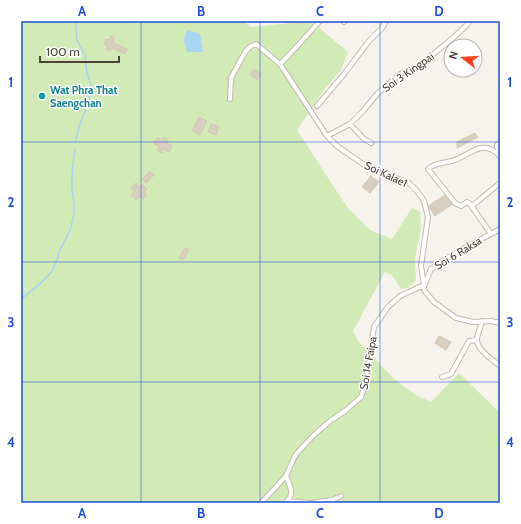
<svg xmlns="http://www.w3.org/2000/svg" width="521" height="524" font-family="Cabin,sans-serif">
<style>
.green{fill:#d2eab5}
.water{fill:#a9d4f2}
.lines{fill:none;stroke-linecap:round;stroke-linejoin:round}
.stream{stroke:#a9d4f2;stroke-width:1.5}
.building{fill:#d8cfc1;stroke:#d3c7b4}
.minor-casing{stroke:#c2bbae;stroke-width:6}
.minor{stroke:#fff;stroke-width:4}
.grid{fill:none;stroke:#1d4ed8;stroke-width:1;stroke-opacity:0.55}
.culture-dot{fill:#0f9aa8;stroke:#fff;stroke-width:1.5}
.labels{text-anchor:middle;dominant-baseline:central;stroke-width:3;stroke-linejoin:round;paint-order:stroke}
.street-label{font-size:11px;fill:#4b4439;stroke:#fff}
.culture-label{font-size:11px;font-weight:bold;fill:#0d838f;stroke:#fff;text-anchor:start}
.neatline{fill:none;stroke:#1d4ed8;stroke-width:1.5}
.grid-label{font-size:13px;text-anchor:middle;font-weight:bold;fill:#1d4ed8}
</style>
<rect width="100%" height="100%" fill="#f6f3ec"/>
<path class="green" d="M21 21H244L251 27 311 21 348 52 341 70 324 90 297 130 347 207 370 230 392 239 412 208 420 212 421 228 415 258 416 280 408 288 401 289 392 275 385 272 353 331 358 341 394 379 416 395 431 402 459 373 500 413V503H21Z"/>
<path class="water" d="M187 30 200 34 203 52H187L184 39Z"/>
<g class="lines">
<path class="stream" d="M75 142 80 124 88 104 91 94V85L87 73 85 55 77 40 76 30V21
M21 299C32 290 46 281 53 269 57 262 58 254 62 246 68 234 73 226 74 212 75 205 73 197 72 190 71 177 73 163 75 150"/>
</g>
<path class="building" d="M111 36 115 38 113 43 127 49 125 54 112 48 110 51 106 49 107 45 104 44 106 39 109 40Z
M254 69 261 74 257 80 250 74Z
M199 117 207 121 200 135 192 131Z
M211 124 219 126 216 135 208 132Z
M475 133 478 137 457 148V142Z
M164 137 168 139 167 143 172 146 169 152 163 149 162 153 157 150 159 147 154 144 157 138 162 140Z
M150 171 154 175 146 183 142 179Z
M371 176 379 182 370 193 362 187Z
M136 183 139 187 142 184 147 189 144 192 147 194 143 199 140 196 136 200 131 195 135 191 131 188Z
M447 194 454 203 435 216 428 206Z
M185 248 189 250 183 260 179 258Z
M439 336 451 342 446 350 435 343Z"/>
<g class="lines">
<g class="minor-casing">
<path id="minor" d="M344 22 345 21
M280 64 289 55 320 21
M230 99 231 78 245 52 251 46 256 44 280 64 327 136 338 147 372 170 408 182 417 191 424 201 428 217 421 266 424 285V290L434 302 456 318 473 322 491 321 500 323
M317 106 344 74 369 41 382 28 385 23 383 21
M350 124 364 139 371 143
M327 136 350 124 363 111 378 93 400 74 419 66 454 37 467 25 469 21
M500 143 497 145V147L500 151
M472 206 500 183
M491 234 470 204 467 202 461 206 455 203 428 169C434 163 444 163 452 161 470 156 482 137 500 156
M425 284 431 269 445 259 500 229
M482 321C481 327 477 334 477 340 477 350 493 360 500 366
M442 377 451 374 469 341 477 340
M287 501 311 503 332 500 341 496
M261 503 286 476
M286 503C288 499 291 497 291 494 292 488 288 482 286 476L294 458 297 453 314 435 330 421 345 411 361 397 365 385 374 327 388 307 400 296 424 285"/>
</g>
<use href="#minor" class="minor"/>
</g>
<path class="grid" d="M141 21V503M260 21V503M380 21V503M21 142H500M21 262H500M21 382H500"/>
<circle class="culture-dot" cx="42" cy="96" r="4"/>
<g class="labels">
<g class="street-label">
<text transform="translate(408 72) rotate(-35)">Soi 3 Kingpai</text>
<text transform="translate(386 174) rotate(25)">Soi Kalae1</text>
<text transform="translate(458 253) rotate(-31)">Soi 6 Raksa</text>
<text transform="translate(368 363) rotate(-80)">Soi 14 Faipa</text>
</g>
<g class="culture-label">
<text x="50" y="90">Wat Phra That<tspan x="50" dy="13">Saengchan</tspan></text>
</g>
</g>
<rect width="521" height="524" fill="none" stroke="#ffffff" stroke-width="44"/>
<g transform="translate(463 58) rotate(287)"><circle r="19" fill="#ffffff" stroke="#b7b4b0"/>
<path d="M0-3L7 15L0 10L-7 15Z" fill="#fc3f1d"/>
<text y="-6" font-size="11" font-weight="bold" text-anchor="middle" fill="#4b4439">N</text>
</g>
<path d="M40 56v6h79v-6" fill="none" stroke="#4b4439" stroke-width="2"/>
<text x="46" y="56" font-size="12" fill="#4b4439" stroke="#ffffff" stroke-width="3" paint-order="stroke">100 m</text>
<rect x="22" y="22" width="477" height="480" class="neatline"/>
<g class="grid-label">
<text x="82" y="16">A</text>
<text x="201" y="16">B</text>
<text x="320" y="16">C</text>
<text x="439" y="16">D</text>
<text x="11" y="87">1</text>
<text x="510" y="87">1</text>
<text x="11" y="207">2</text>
<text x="510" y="207">2</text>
<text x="11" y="327">3</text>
<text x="510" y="327">3</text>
<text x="11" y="447">4</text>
<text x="510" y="447">4</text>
<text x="82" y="518">A</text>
<text x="201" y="518">B</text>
<text x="320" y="518">C</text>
<text x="439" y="518">D</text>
</g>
</svg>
